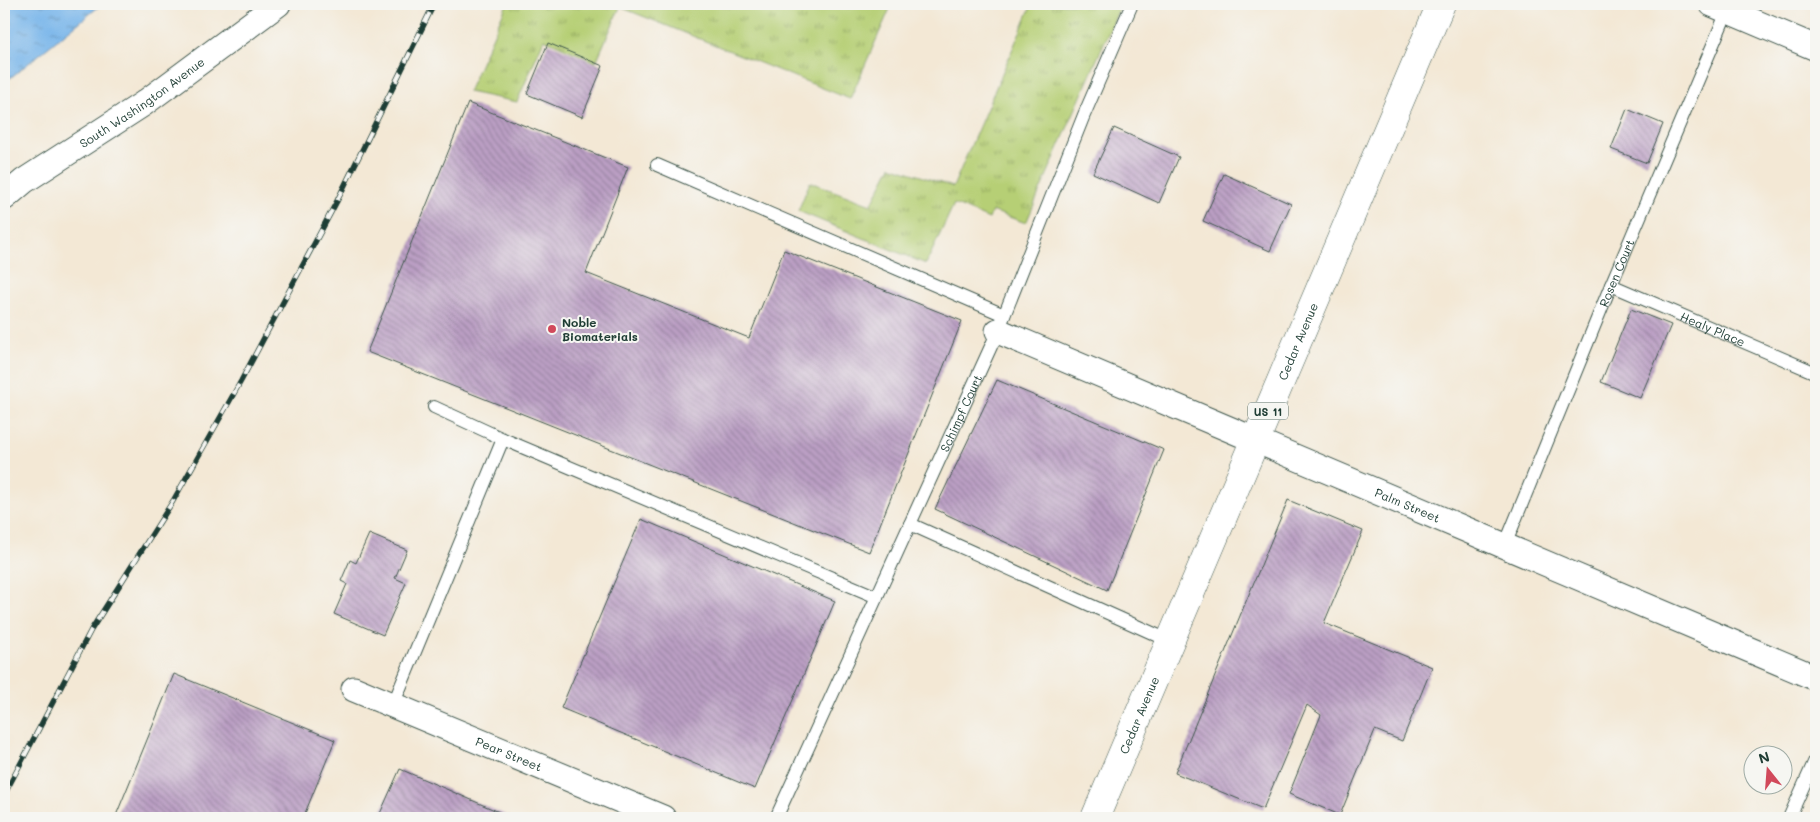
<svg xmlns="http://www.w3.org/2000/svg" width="1820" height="822" font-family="Mali,sans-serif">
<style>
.grass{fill:url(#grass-tufts);stroke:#6a8654}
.water{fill:url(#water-ripples);stroke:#4c798f}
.building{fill:url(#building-back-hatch)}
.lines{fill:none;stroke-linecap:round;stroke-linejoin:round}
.lane-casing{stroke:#3f574c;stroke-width:14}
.street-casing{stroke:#3f574c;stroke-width:27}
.primary-casing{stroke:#3f574c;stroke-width:29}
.lane{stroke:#fff;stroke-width:12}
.street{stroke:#fff;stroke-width:25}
.primary{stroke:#fff;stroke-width:28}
.rail-casing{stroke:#1f3d34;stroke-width:5.5}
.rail{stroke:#f6f6f2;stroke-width:4;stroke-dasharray:11;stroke-linecap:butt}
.poi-dot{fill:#d1495b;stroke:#f6f6f2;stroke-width:2}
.labels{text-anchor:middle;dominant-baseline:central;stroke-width:4;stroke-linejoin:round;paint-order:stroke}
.shield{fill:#f6f6f2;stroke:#60746d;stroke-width:1}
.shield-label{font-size:11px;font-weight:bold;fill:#1f3d34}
.street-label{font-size:12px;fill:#1f3d34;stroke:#f6f6f2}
.poi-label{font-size:12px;font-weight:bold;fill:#1f3d34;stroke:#f6f6f2;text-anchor:start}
</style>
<defs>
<pattern id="grass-tufts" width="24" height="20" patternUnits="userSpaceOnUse" patternTransform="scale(1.25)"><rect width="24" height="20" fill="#b6cf74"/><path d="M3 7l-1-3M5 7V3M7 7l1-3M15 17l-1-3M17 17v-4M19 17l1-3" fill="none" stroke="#93a960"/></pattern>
<pattern id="water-ripples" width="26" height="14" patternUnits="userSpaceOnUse" patternTransform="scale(1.25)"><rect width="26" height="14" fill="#78b5ea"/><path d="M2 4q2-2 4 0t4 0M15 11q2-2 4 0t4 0" fill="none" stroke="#6294be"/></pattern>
<pattern id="building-back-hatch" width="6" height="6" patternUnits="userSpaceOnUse" patternTransform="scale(1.25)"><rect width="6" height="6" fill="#bb9fc4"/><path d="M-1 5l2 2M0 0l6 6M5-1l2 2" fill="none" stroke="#9783a0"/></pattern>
</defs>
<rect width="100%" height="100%" fill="#f6f6f2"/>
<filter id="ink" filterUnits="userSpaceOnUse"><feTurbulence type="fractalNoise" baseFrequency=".02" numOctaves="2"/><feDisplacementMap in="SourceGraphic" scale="10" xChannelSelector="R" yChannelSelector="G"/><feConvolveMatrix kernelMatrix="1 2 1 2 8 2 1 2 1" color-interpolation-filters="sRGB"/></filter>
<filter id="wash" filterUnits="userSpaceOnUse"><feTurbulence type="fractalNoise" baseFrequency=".0096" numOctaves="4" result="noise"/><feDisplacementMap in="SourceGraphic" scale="20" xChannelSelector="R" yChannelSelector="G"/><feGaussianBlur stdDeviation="1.12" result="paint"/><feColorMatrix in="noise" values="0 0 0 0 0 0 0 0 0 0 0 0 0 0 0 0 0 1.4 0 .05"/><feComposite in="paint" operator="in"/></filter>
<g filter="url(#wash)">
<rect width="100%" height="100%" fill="#f3e8d5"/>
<path class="grass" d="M507 4H892L850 99 620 7 596 62 544 39 517 102 468 92Z
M1032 4H1121L1026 223 992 211 989 219 954 204 926 264 798 211 810 182 871 205 891 166 953 187Z"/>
<path class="water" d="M4 4H102L4 83Z"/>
<g id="blocks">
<path class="building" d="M548 43 603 66 582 117 527 94Z
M468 103 628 167 586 273 749 338 784 250 962 321 869 552 367 352Z
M1627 109 1663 124 1647 163 1611 149Z
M1114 128 1179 157 1159 203 1093 173Z
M1224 174 1291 204 1270 251 1203 221Z
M1631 309 1671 325 1640 398 1601 382Z
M997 380 1164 450 1107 590 935 509Z
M1288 500 1363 531 1324 623 1432 667 1402 741 1375 730 1340 815 1289 794 1321 715 1307 705 1263 809 1175 773Z
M641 519 835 601 755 789 561 708Z
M369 534 407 550 395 578 406 583 383 635 334 614 347 584 341 581 350 560 356 563Z
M174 674 335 740 303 818H115Z
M400 769 513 818H378Z"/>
</g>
</g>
<g filter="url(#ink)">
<use href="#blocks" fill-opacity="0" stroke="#3f574c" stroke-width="1"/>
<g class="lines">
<g class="lane-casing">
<g id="lane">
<path d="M657 165 1004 315"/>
<path id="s1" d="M1611 285 1816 373"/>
<path d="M434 407 503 439 877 597"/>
<path d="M910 524 1170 641"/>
<path id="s2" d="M1505 545 1611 285 1729 7"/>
<path d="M393 705 503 439"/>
<path id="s3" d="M776 818 998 331 1084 115 1132 4"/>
<path d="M1789 818 1816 758"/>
</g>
</g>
<g class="street-casing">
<g id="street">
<path d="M1712 4 1816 48"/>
<path id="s4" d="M4 198 24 181 143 104 278 4"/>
<path id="s5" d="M998 331 1816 678"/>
<path id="s6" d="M354 689 663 818"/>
</g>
</g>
<g class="primary-casing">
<g id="primary">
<path id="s7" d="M1095 818 1441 4"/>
</g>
</g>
<use href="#lane" class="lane"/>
<use href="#street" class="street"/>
<use href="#primary" class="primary"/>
<g class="rail-casing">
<path id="rail" d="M4 795 91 630 173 501 241 381 337 201 434 4"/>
</g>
<use href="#rail" class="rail"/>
</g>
</g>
<circle class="poi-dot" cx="552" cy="329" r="5"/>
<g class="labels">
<rect class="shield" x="1248" y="402.5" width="40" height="17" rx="4"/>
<g class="shield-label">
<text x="1268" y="411">US 11</text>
</g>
<g class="street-label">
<text stroke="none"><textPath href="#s4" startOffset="168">South Washington Avenue</textPath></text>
<text stroke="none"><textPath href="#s2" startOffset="294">Rosen Court</textPath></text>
<text stroke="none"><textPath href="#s1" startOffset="111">Healy Place</textPath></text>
<text stroke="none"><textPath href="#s7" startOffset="518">Cedar Avenue</textPath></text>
<text stroke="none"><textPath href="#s3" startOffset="445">Schimpf Court</textPath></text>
<text stroke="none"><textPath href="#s5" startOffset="445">Palm Street</textPath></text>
<text stroke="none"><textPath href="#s7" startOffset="112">Cedar Avenue</textPath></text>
<text stroke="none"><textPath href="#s6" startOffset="168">Pear Street</textPath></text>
</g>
<g class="poi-label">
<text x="562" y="322">Noble<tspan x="562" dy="14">Biomaterials</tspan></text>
</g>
</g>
<rect width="1820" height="822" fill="none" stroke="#f6f6f2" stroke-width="20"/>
<g transform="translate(1768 770) rotate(343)"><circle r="24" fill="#f6f6f2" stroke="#a0aca6"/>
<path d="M0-4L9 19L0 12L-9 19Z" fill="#d1495b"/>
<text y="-8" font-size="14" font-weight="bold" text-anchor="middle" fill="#1f3d34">N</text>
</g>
</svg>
